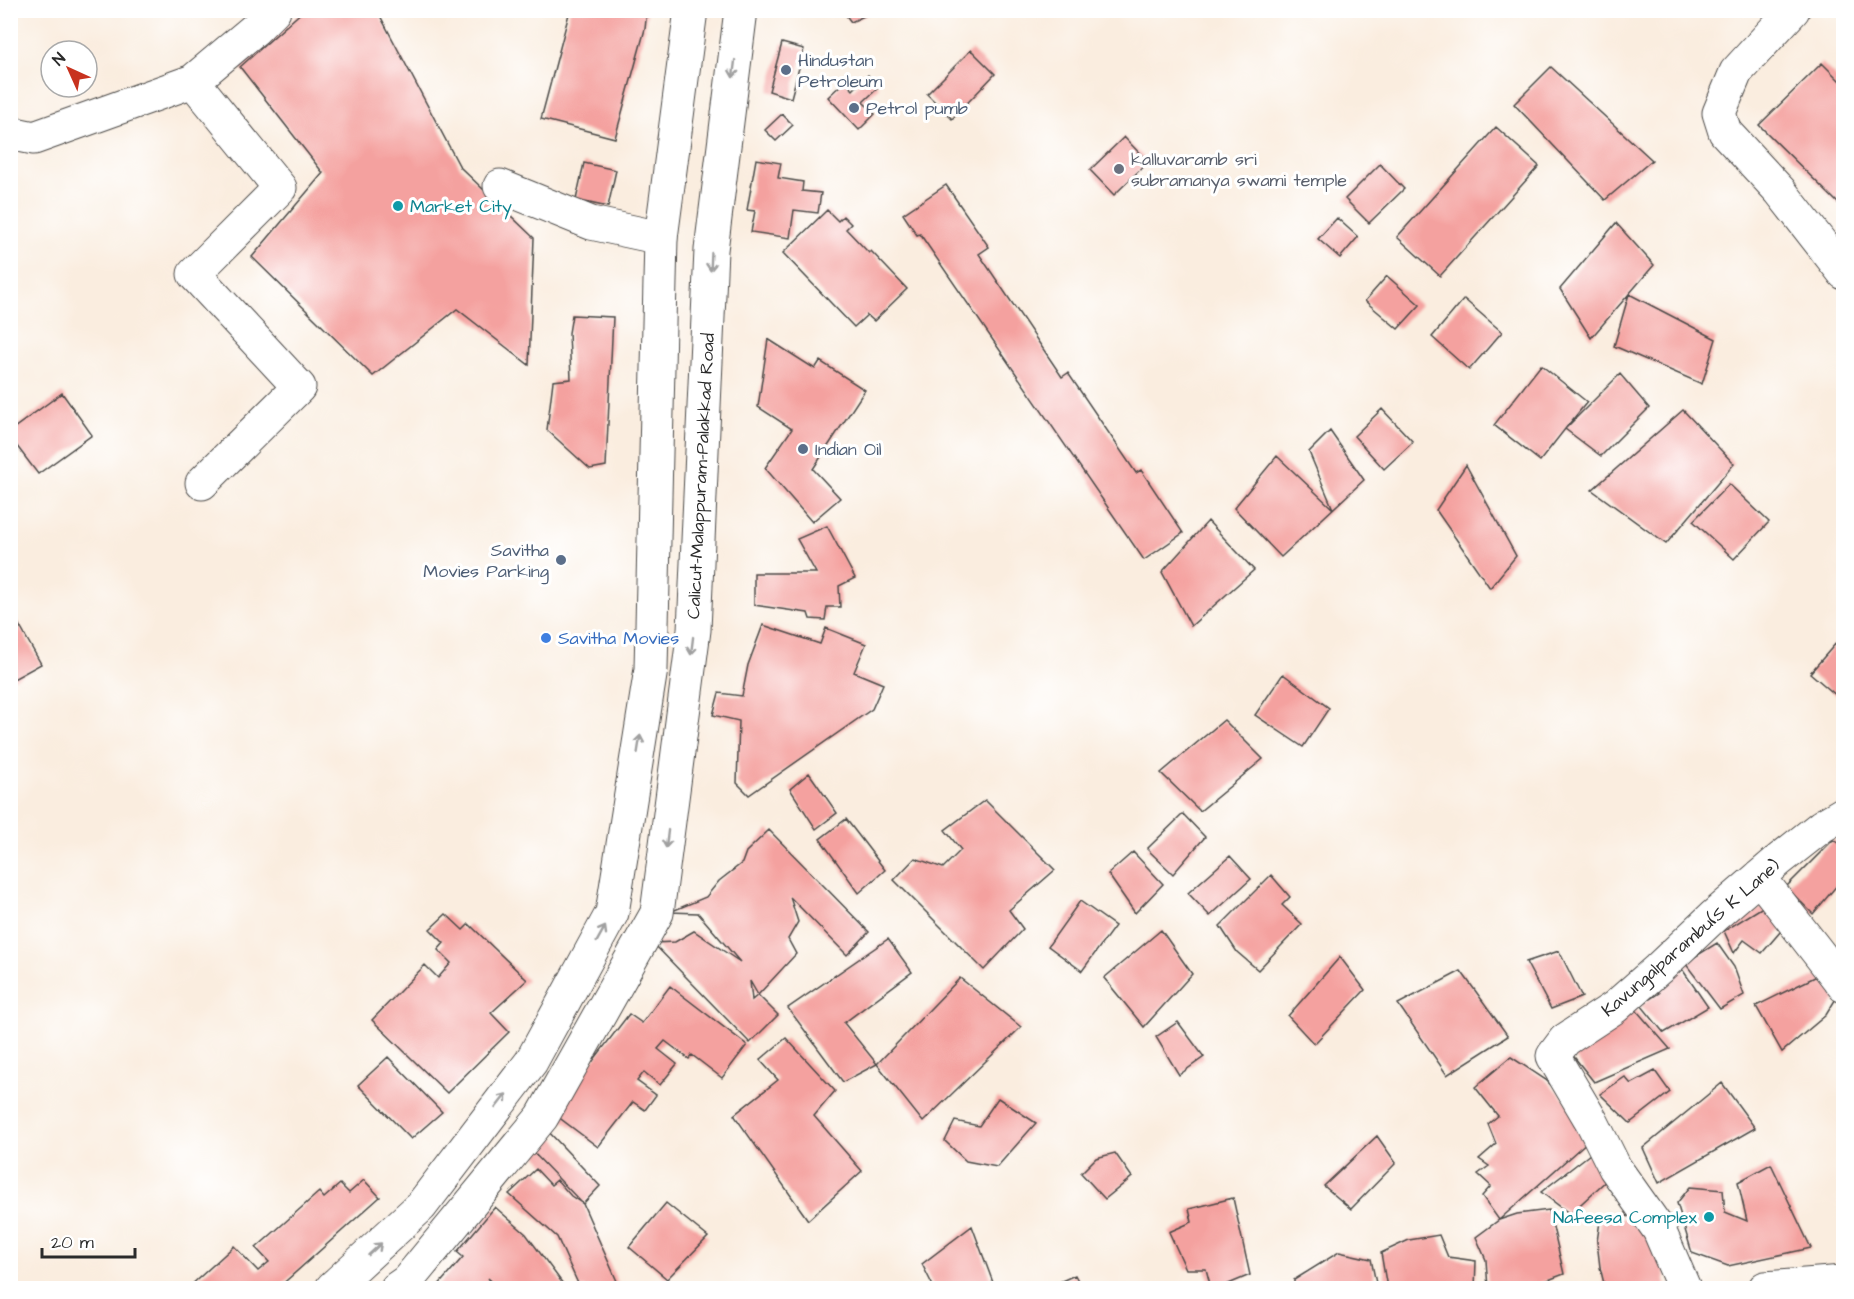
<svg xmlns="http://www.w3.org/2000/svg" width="1854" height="1299" font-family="'Architects Daughter',sans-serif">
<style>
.building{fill:#f4a19f}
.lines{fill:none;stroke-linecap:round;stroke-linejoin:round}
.minor-casing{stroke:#4a4846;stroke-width:35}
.major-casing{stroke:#4a4846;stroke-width:35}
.highway-casing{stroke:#4a4846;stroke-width:35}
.minor{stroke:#fff;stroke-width:33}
.major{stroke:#fff;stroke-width:33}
.highway{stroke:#fff;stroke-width:33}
.oneway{stroke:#a0a0a0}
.service-dot{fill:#5c6f8a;stroke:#fff;stroke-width:2}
.worship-dot{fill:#6b7280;stroke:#fff;stroke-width:2}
.culture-dot{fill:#0f9aa8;stroke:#fff;stroke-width:2}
.shop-dot{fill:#3f7fe0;stroke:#fff;stroke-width:2}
.labels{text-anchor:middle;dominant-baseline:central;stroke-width:6;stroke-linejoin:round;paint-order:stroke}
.service-label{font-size:18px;fill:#4e5e75;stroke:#fff;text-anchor:start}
.worship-label{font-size:18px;fill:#5b616d;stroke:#fff;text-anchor:start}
.culture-label{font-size:18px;fill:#0d838f;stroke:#fff;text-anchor:start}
.street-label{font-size:18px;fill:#2b2b2b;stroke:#fff}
.shop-label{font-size:18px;fill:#366cbe;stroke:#fff;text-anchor:start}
</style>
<rect width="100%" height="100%" fill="#fff"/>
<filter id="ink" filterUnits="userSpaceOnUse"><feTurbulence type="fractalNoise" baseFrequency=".0167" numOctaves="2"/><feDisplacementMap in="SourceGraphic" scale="12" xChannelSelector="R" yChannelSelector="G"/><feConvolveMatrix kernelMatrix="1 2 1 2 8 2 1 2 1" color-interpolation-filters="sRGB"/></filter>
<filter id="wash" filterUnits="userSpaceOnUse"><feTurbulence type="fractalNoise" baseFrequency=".008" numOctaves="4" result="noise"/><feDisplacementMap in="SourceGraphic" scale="24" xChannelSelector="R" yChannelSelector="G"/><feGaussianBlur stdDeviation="1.35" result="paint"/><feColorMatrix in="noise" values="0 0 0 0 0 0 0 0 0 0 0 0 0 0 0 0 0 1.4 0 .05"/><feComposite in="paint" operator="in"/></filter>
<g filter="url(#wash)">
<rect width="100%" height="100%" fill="#faeddf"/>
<g id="blocks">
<path class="building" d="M304 10H377L460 167 534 238 529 365 457 309 373 376 252 257 323 173 240 67Z
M570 10H647L645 29 615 138 541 119Z
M842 10H877L851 22Z
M782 43 804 49 791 98 769 91Z
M971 50 995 74 952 119 927 94Z
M1822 63 1844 85V198L1838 203 1759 125Z
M1551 67 1652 160 1605 200 1514 104Z
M868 75 879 87 863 102 875 114 859 130 828 97 845 81 853 90Z
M782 114 793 125 776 141 765 130Z
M1496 127 1539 166 1440 276 1397 237Z
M1124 137 1148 162 1114 195 1090 170Z
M756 159 781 163 778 178 803 182 802 191 821 193 818 213 794 210 790 238 751 232 755 211 747 210Z
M584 163 616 170 608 207 576 200Z
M1380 164 1404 189 1369 223 1345 199Z
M946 185 989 247 979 254 1062 377 1068 373 1136 473 1141 470 1183 533 1144 560 920 234 917 235 903 214Z
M827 210 838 221 843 216 851 224 846 229 869 253 871 251 907 289 874 321 867 315 854 327 783 253Z
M1337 218 1358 237 1340 258 1318 239Z
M1616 223 1654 265 1629 294 1716 339 1702 384 1614 346 1629 294 1591 338 1560 289Z
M1387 276 1420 305 1398 329 1365 301Z
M1464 299 1502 332 1469 370 1432 337Z
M572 315 613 317 606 466 590 469 547 430 553 381 571 379 569 333Z
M768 339 815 369 820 361 865 390 813 469 840 498 812 522 765 468 792 429 758 407Z
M1541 365 1587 402 1565 429 1620 374 1649 408 1601 456 1565 429 1540 461 1494 425Z
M62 393 92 435 38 474 10 437V431Z
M1382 409 1413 442 1384 469 1354 436Z
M1683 410 1734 464 1666 544 1592 490Z
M1330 431 1364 480 1281 557 1234 508 1277 456 1333 509 1309 452Z
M1466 465 1516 556 1490 588 1436 510Z
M1729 484 1769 522 1734 559 1693 521Z
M1208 521 1254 570 1191 626 1162 572Z
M827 526 855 578 839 586 840 607H827L825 620 810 619 808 613 754 605V573H816L797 539Z
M14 616 41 664 10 681V618Z
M763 625 820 644 826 628 866 644 854 672 883 684 872 709 749 795 737 783 739 721 713 715 719 693 742 696 748 665Z
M1844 634V702L1810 673Z
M1283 674 1329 708 1303 747 1255 715Z
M1224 720 1263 759 1200 811 1161 773Z
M809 773 837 813 816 829 790 789Z
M985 800 1055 870 1009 910 1023 929 984 970 894 880 915 858 943 868 961 850 945 830Z
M1183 814 1205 837 1173 874 1147 849Z
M846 819 885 870 859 893 820 839Z
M769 830 869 932 847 955 790 897 798 922 788 939 796 954 758 995 750 981 752 1000 758 995 778 1015 750 1043 653 943 675 942 694 931 740 962 698 913 670 912 706 897 719 881 742 863 746 852Z
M1833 840 1844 846V877L1813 914 1786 887Z
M1133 852 1163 884 1135 913 1108 874Z
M1230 856 1251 879 1210 916 1188 893Z
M1271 875 1290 897 1282 905 1302 924 1258 970 1237 952 1220 926Z
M1080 901 1115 926 1082 971 1048 946Z
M1766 905 1787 924 1762 953 1744 940 1734 953 1724 931Z
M446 914 463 930 469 924 527 980 491 1013 509 1032 447 1093 372 1020 425 965 438 978 451 963 438 950 444 943 430 929Z
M1161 930 1192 974 1144 1027 1104 978Z
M888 939 912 972 844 1023 877 1064 843 1082 788 1008Z
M1717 943 1734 967 1744 995 1720 1009 1685 963Z
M1559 951 1582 997 1551 1009 1526 962Z
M1340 957 1365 990 1314 1044 1288 1016Z
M1682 969 1708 1007 1664 1033 1641 1005 1659 993 1649 985Z
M1461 971 1508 1036 1447 1075 1398 1004Z
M1819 975 1837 997 1826 1015 1782 1052 1756 1006Z
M960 978 1021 1027 923 1122 877 1064Z
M670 986 747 1045 722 1078 692 1055 689 1059 665 1041 658 1049 677 1064 660 1085 644 1072 637 1081 656 1095 645 1110 633 1102 598 1147 553 1113 629 1014 642 1023Z
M1630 1003 1670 1049 1594 1082 1571 1053Z
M1178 1022 1204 1057 1179 1075 1156 1037Z
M786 1038 835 1091 814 1116 862 1171 808 1220 734 1115 778 1080 760 1060Z
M388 1057 442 1112 411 1139 358 1085Z
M1511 1057 1546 1080 1597 1133 1499 1220 1482 1196 1491 1186 1478 1174 1489 1166 1479 1159 1496 1144 1488 1124 1498 1116 1475 1087Z
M1655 1071 1670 1092 1630 1123 1600 1094 1625 1077 1631 1084Z
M1722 1083 1755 1128 1659 1183 1643 1148Z
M998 1098 1036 1123 997 1167 966 1161 945 1141 955 1121 979 1126Z
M546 1129 600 1186 583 1204 531 1150Z
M1377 1136 1396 1163 1351 1209 1324 1186Z
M1603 1144 1609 1178 1570 1214 1541 1192Z
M1115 1153 1132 1177 1105 1199 1081 1173 1096 1158Z
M1771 1164 1811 1248 1728 1266 1692 1253 1677 1203 1690 1187 1723 1190 1725 1212 1747 1221 1738 1182Z
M536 1169 551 1185 557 1180 571 1196 583 1204 620 1288H580L557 1237 509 1194Z
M364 1180 380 1197 278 1288H191L189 1287 234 1246 258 1271 269 1262 256 1248 319 1192 324 1198 340 1184 349 1193Z
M1233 1198 1250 1275 1219 1288H1211L1206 1269H1186L1169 1232 1192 1222 1189 1209Z
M666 1203 708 1237 667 1279 629 1247Z
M495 1207 526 1234 566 1288H499L488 1278 496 1288H436L463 1257 457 1252Z
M1549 1210 1564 1274 1527 1288H1488L1486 1260 1476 1237 1499 1220 1517 1214Z
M1638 1211 1664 1258 1665 1288H1605L1600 1267 1597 1242 1600 1221 1619 1220Z
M972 1226 995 1288H934L922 1264Z
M1439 1235 1448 1257 1476 1261 1475 1288H1387L1381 1253 1409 1240Z
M1339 1252 1371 1259 1377 1288H1294V1280Z
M1075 1275 1082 1288H1046Z"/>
</g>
</g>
<g filter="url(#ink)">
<use href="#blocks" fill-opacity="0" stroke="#4a4846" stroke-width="1.5"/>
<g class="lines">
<g class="minor-casing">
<path id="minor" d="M1793 10 1736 72 1719 113 1725 132 1780 191 1844 273
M10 133 34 138 193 81
M500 186 591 223 661 238
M202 483 299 387 194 274 280 188 193 81 255 29 274 10
M1759 877 1844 986
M1684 1288 1659 1230 1615 1168 1592 1122 1553 1056 1565 1040 1615 1007 1658 969 1714 916 1779 860 1822 826 1844 813"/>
</g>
<g class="major-casing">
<path id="major" d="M1765 1288 1844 1282"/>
</g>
<g class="highway-casing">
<path id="highway" d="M332 1288 421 1206 531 1062 612 913 651 669 661 238 691 10
M397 1288 407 1281 542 1117 657 913 694 630 711 250 741 10"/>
</g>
<use href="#minor" class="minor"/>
<use href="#major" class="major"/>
<use href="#highway" class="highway"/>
</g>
<defs><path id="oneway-shaft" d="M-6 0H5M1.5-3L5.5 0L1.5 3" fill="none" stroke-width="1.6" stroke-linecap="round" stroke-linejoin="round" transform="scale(1.5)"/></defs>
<g class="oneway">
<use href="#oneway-shaft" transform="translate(734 69) rotate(97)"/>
<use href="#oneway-shaft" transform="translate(711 262) rotate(93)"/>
<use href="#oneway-shaft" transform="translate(692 646) rotate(97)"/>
<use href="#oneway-shaft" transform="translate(639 744) rotate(-81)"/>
<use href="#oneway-shaft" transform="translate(667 839) rotate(97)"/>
<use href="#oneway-shaft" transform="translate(601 934) rotate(-61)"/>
<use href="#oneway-shaft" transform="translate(501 1101) rotate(-52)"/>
<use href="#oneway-shaft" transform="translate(375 1249) rotate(-43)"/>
</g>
</g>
<g class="service-dot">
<circle cx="786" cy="70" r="6"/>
<circle cx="854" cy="108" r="6"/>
<circle cx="803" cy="449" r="6"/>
<circle cx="561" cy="560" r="6"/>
</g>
<circle class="worship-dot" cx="1119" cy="169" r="6"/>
<g class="culture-dot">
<circle cx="398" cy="206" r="6"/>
<circle cx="1709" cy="1217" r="6"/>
</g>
<circle class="shop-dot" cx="546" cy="638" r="6"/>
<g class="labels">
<g class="service-label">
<text x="798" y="60">Hindustan<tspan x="798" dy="21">Petroleum</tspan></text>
<text x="866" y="108">Petrol pumb</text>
<text x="815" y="449">Indian Oil</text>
<text x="549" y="550" text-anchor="end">Savitha<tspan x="549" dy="21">Movies Parking</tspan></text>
</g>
<g class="worship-label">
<text x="1131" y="159">kalluvaramb sri<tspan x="1131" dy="21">subramanya swami temple</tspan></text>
</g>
<g class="culture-label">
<text x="410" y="206">Market City</text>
<text x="1697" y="1217" text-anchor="end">Nafeesa Complex</text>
</g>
<g class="street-label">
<text transform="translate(701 476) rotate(-87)">Calicut-Malappuram-Palakkad Road</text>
<text transform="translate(1691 938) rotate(-41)">Kavungalparambu(S K Lane)</text>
</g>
<g class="shop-label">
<text x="558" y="638">Savitha Movies</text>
</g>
</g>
<rect width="1854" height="1299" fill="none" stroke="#fff" stroke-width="36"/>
<g transform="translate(69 69) rotate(315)"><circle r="28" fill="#ffffff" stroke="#aaaaaa" stroke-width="1.5"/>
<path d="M0-4.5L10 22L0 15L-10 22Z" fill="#c8321e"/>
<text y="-9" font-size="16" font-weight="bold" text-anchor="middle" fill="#2b2b2b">N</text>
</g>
<path d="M42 1248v9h93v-9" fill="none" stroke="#2b2b2b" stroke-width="3"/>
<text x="51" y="1248" font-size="18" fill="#2b2b2b" stroke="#ffffff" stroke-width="4.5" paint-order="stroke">20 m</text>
</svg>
